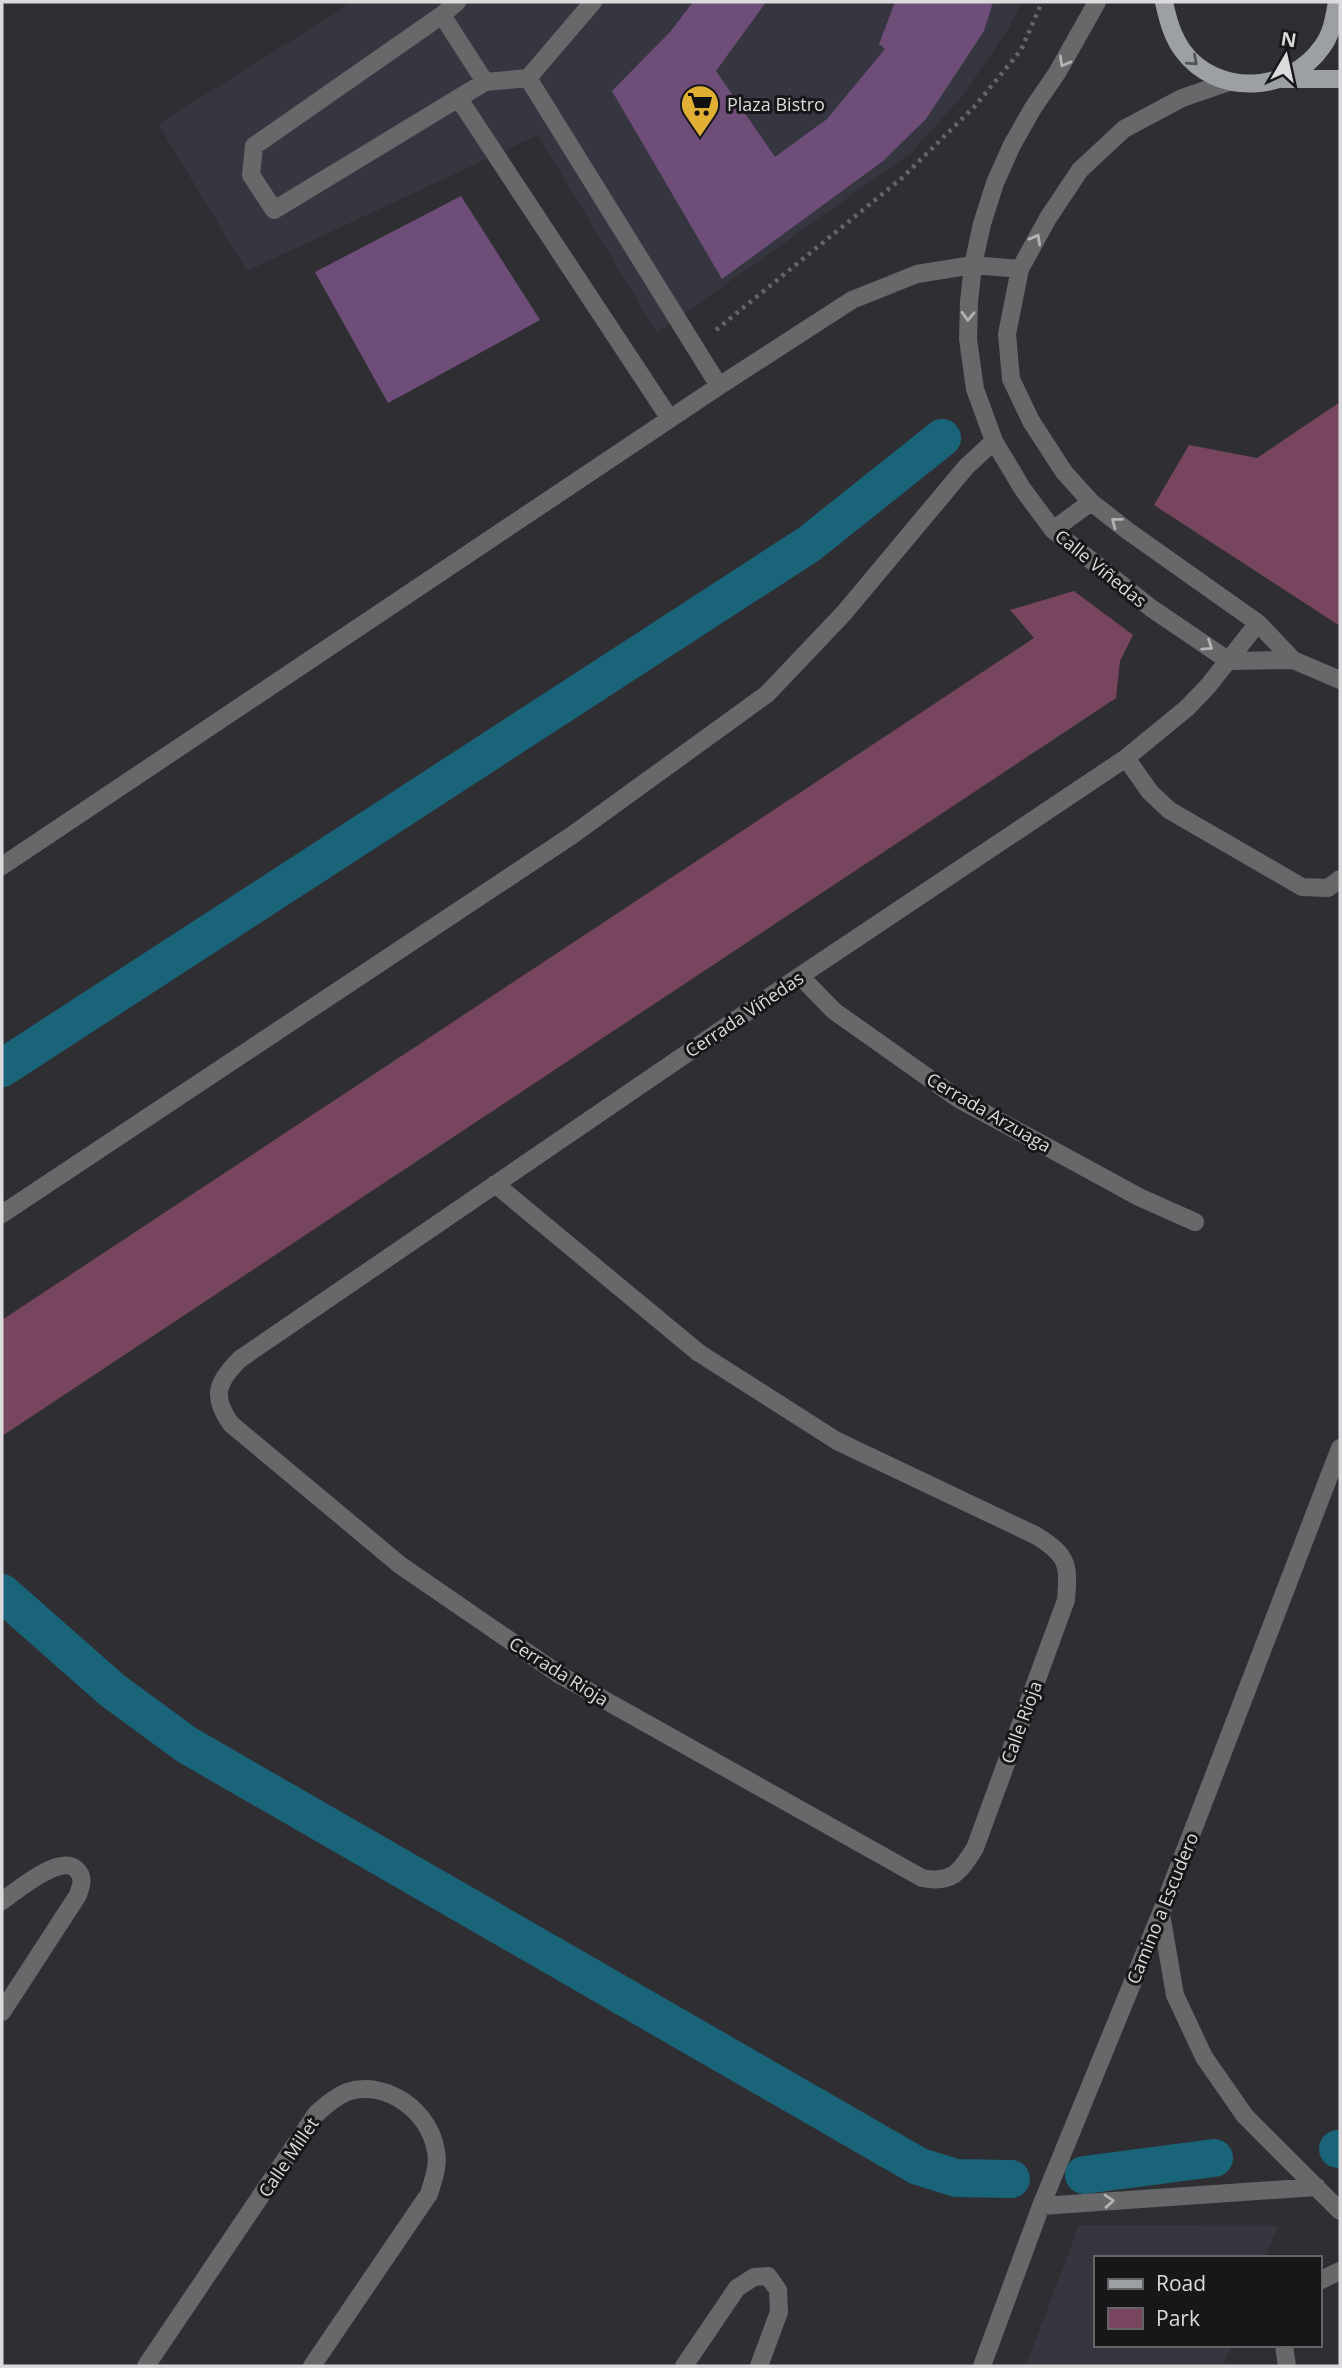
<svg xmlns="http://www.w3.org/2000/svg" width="1342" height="2368" font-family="'Open Sans',sans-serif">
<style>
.built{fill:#363641}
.green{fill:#77465e}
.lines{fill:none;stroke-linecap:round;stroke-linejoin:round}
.canal{stroke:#1a647a;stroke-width:38}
.building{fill:#6e4e78}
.path{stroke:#656568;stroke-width:4.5;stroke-dasharray:3.5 5;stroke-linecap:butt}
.minor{stroke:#66686a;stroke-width:18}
.major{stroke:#9c9fa3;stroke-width:18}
.oneway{stroke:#535457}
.oneway2{stroke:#b2b3b5}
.labels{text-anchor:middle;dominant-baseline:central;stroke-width:6;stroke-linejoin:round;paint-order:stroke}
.poi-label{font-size:18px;fill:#dbdbde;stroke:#171719;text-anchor:start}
.street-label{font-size:18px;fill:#dbdbde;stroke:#171719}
</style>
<rect width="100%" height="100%" fill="#2f2f33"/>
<path class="built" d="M353 2H1021L1010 26 964 94 911 153 657 333 538 135 247 271 158 124Z
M1079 2225 1278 2226 1265 2258H1095V2345H1232L1223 2366H1026Z"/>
<path class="green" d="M1340 402V626L1154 505 1189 445 1257 458Z
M1074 591 1133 635 1120 661 1116 698 2 1436V1320L1034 638 1010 610Z"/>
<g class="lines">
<path class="canal" d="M2 1068 809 544 942 438
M2 1593 112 1690 187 1745 918 2166 956 2178 1011 2179
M1338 2149H1340
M1084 2175 1214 2158"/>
</g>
<path class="building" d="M693 2H766L716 71 775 157 827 119 885 49 879 44 895 2H993L984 31 926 119 883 161 722 279 612 91 670 32Z
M461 196 540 320 388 403 315 272Z"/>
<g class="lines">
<path class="path" d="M716 330 902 178 975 106 1021 50 1042 2"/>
<path class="minor" d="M457 2 442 15 254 146 251 175 274 210 485 82
M1097 2 1057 73 1033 108 1012 145 995 183 982 224 973 265 969 302 968 339 975 389 994 441 1022 488 1053 530 1151 608 1229 661 1293 660
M442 15 485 82 528 78 593 2
M528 78 719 386
M1229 82 1182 98 1124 129 1080 170 1048 218 1020 269 1007 334 1011 379 1031 421 1064 472 1091 502 1128 531 1258 623 1293 660 1340 680
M459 99 670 419
M1053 530 1091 502
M1126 758 1150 792 1169 810 1302 887 1328 888 1340 879
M2 866 719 386 852 300 917 274 973 265 1020 269
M800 976 834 1011 957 1098 1139 1197 1195 1222
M495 1184 699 1353 837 1441 1037 1536C1068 1556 1069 1564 1066 1600L975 1848C960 1872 952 1884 922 1878L560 1675 400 1565 231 1424C211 1396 217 1382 240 1359L800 976 1126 758 1187 708 1208 686 1258 623
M2 1214 571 836 767 694 844 613 966 467 994 441
M2 1901C17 1891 59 1854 76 1869 85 1877 81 1886 78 1895L2 2012
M1161 1914 1175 1995 1204 2057 1245 2116 1340 2211
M1041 2206 1317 2187
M1319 2281 1340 2271
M1284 2345 1287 2366
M146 2366 316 2114C326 2105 335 2097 347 2092 387 2079 430 2112 436 2151 439 2166 433 2180 429 2194L312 2366
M684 2366 737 2288 754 2277 768 2276 778 2290 779 2312 759 2366
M982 2366 1041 2206 1161 1913 1340 1448"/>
<path class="major" d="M1164 2C1168 20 1172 36 1183 51 1217 97 1290 93 1322 47 1332 34 1334 18 1337 2
M1282 79H1340"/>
</g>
<defs><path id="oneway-chevron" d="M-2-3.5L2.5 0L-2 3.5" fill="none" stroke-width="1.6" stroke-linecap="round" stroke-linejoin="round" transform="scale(1.75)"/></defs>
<use class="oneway" href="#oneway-chevron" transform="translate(1193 61) rotate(42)"/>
<g class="oneway2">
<use href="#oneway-chevron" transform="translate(1064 62) rotate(119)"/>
<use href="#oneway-chevron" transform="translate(1036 239) rotate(-61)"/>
<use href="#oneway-chevron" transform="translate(968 316) rotate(92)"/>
<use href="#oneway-chevron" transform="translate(1116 522) rotate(-142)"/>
<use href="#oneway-chevron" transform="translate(1208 646) rotate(34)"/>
<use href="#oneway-chevron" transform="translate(1109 2201) rotate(-4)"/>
</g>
<defs>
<g id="supermarket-pin" transform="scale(2.0125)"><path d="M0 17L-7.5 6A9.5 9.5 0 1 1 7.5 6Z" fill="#e1af34" stroke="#171719"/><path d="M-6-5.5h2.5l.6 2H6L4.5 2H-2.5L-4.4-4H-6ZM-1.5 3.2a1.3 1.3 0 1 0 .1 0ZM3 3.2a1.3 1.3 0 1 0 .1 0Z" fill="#111"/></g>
</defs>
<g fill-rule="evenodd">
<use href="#supermarket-pin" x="700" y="104"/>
</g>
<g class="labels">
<g class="poi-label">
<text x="727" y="104">Plaza Bistro</text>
</g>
<g class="street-label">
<text transform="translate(1101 568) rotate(39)">Calle Viñedas</text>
<text transform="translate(744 1014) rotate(-34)">Cerrada Viñedas</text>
<text transform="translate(989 1112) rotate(30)">Cerrada Arzuaga</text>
<text transform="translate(559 1671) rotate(32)">Cerrada Rioja</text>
<text transform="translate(1021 1722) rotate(-70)">Calle Rioja</text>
<text transform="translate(1162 1908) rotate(-68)">Camino a Escudero</text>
<text transform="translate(288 2157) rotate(-56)">Calle Millet</text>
</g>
</g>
<rect width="1342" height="2368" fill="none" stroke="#dbdbde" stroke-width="7"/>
<rect x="1094" y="2256" width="228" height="91" fill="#171719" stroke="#656568" stroke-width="2"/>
<rect x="1108" y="2279" width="35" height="10" fill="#9c9fa3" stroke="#656568" stroke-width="2"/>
<text x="1156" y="2291" font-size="21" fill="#dbdbde">Road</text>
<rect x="1108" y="2308" width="35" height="21" fill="#77465e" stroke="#656568" stroke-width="2"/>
<text x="1156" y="2326" font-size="21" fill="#dbdbde">Park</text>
<g transform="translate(1286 56) rotate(9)" stroke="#171719" stroke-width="5" paint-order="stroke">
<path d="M0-5L12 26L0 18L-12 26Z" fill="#dbdbde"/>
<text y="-10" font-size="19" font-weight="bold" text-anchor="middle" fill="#dbdbde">N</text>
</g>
</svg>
